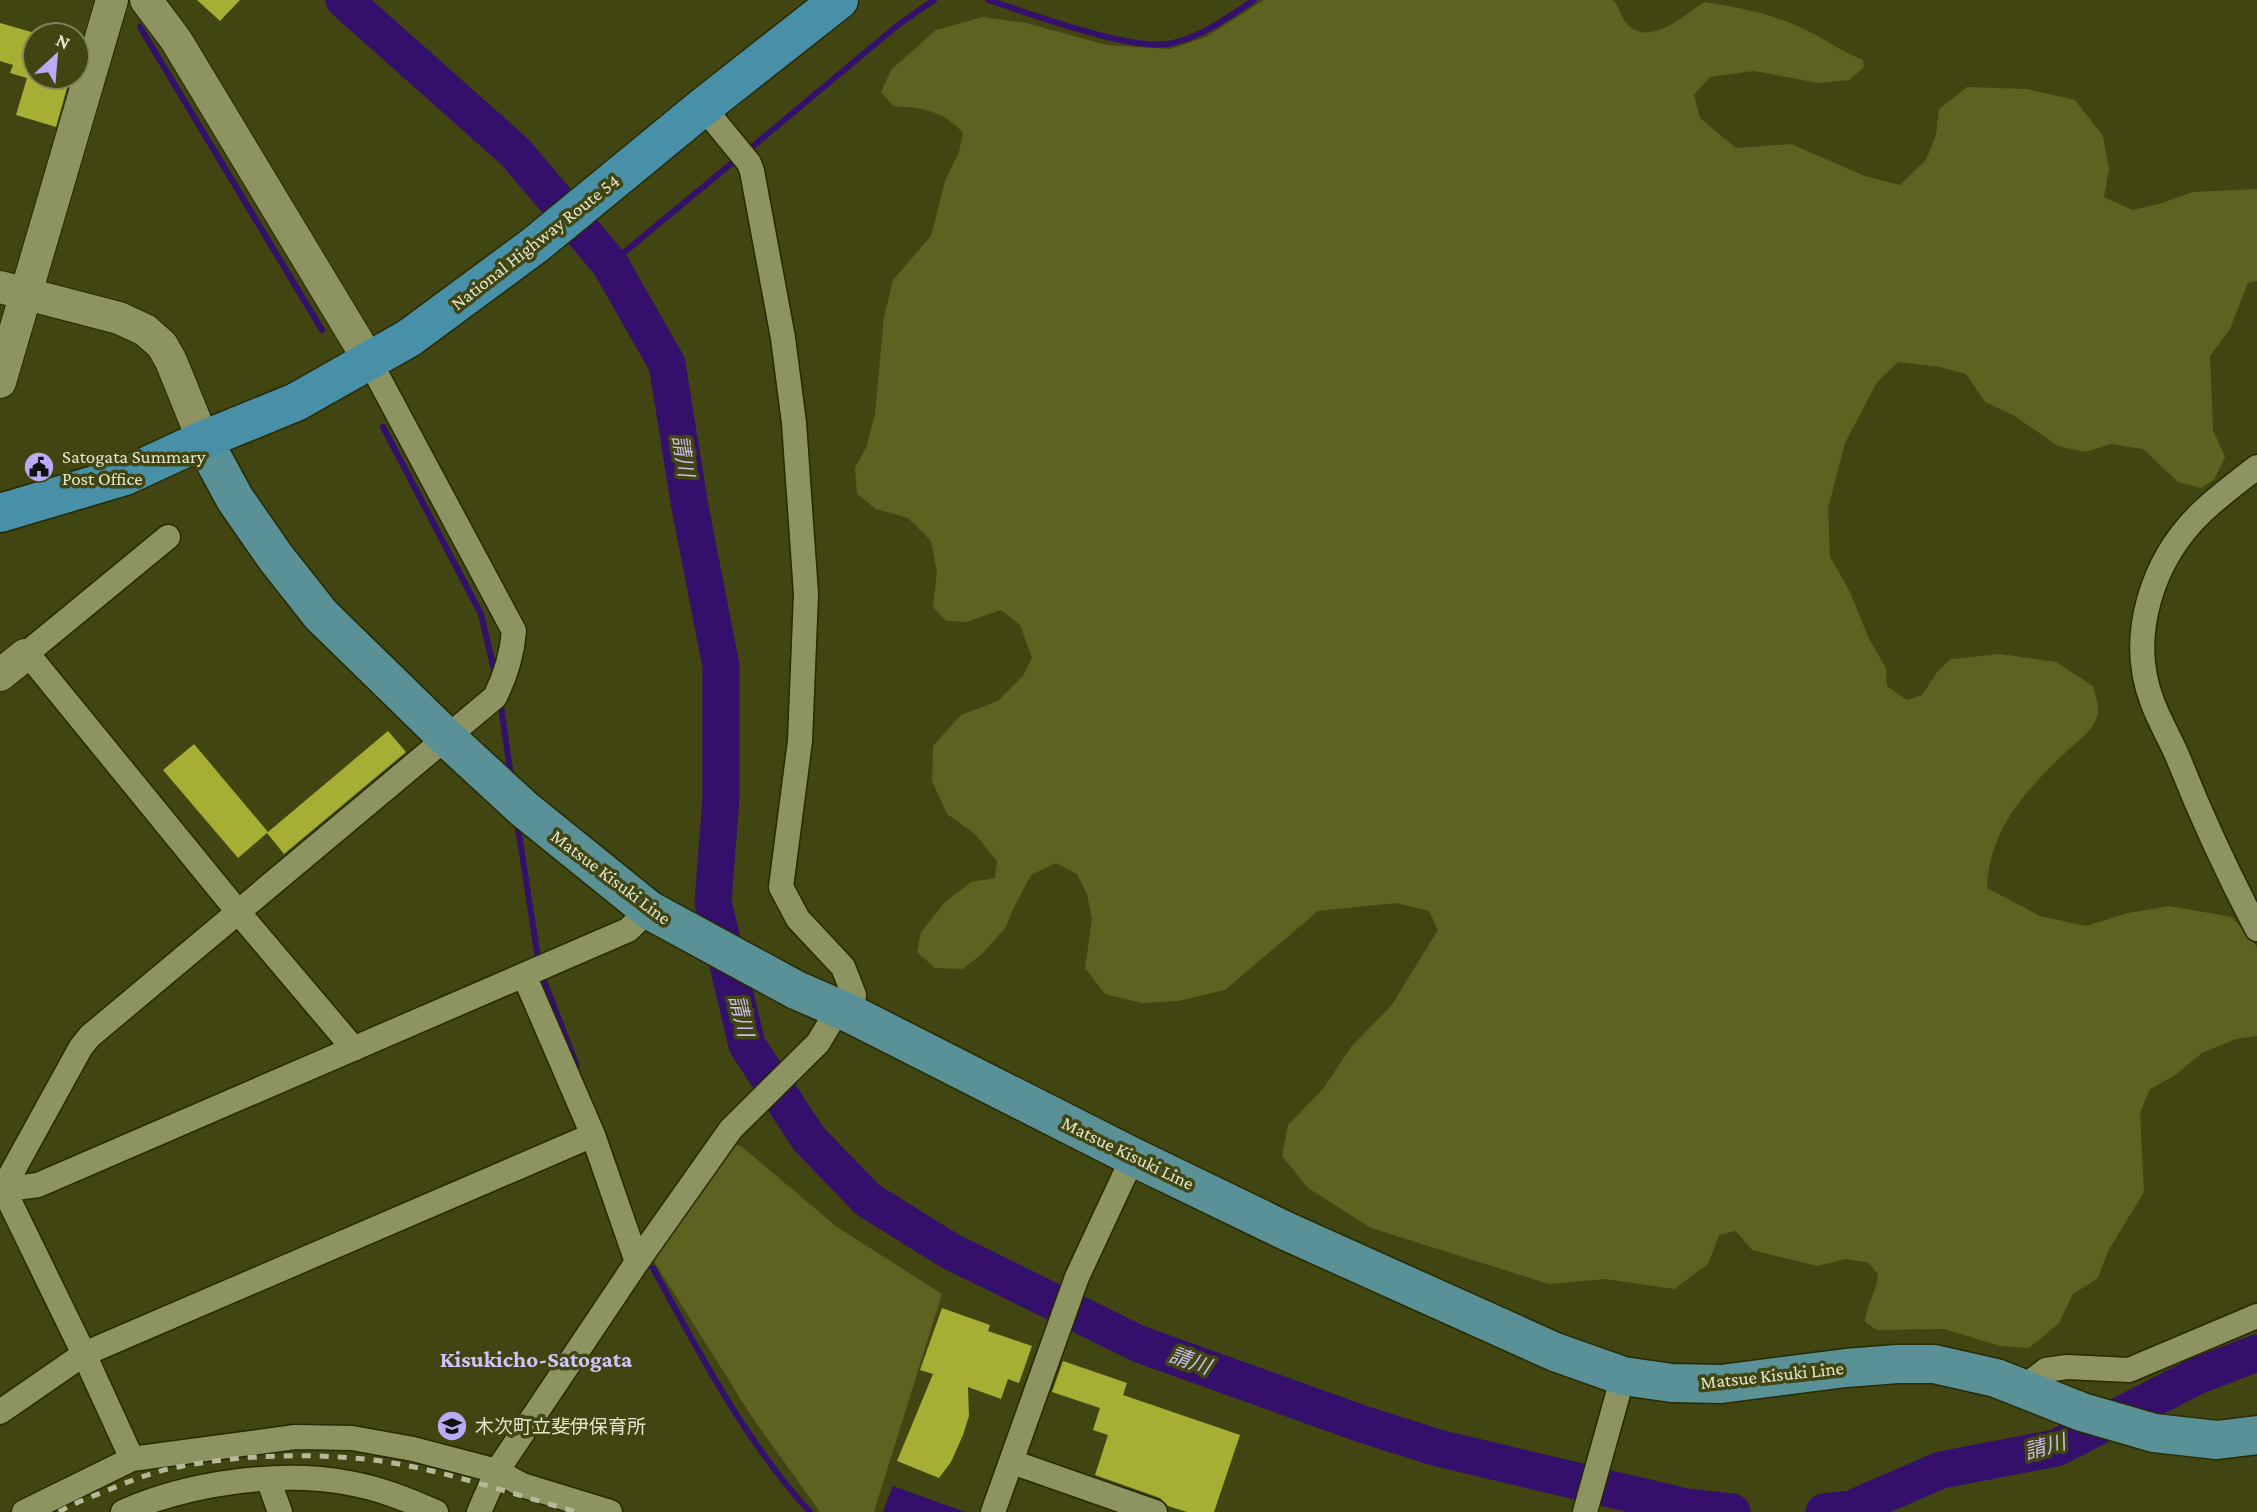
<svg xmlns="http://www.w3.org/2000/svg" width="2257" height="1512" font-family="'Crimson Pro','Noto Sans JP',serif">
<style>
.green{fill:#5d6220}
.water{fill:#340f6b}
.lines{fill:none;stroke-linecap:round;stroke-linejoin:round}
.stream{stroke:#340f6b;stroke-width:6}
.river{stroke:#340f6b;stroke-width:37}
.building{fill:#a6af33}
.minor-casing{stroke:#272a03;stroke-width:27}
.tertiary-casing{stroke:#272a03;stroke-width:34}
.primary-casing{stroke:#272a03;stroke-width:41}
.trunk-casing{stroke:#272a03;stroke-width:41}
.minor{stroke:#8e9461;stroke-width:24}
.tertiary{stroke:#8e9461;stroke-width:32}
.primary{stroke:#5a9196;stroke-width:38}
.trunk{stroke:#4890a8;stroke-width:38}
.rail{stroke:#b6b998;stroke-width:5;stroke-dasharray:9 9;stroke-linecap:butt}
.labels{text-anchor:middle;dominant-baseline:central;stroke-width:7;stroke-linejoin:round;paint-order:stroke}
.street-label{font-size:19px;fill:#e3e6cc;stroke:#414511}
.poi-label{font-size:19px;fill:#e3e6cc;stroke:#414511;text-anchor:start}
.water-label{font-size:21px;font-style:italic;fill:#c7bdef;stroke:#414511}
.quarter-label{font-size:23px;font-weight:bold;fill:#d0c5fe;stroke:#414511}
</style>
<rect width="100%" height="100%" fill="#414511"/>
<path class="green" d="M1264 0H1613C1620 7 1621 18 1628 25 1650 47 1685 15 1704 2 1735 7 1765 12 1795 25 1819 35 1839 50 1863 60L1864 67 1849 80 1819 83 1754 71 1710 77 1694 95 1700 118 1736 148 1791 144 1865 176 1900 185 1926 160 1936 135 1939 109 1967 87 2027 89 2075 100 2103 136 2109 169 2104 197 2132 210 2159 204 2193 192 2257 189V281L2248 283 2230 329 2210 356 2213 430 2225 457 2214 480 2201 488 2178 482 2143 449 2111 444 2085 452 2058 446 2013 415 1985 402 1966 374 1940 367 1898 362 1877 382 1845 443 1828 508 1830 557 1849 590 1869 639 1886 668 1887 686 1907 700 1922 695 1938 671 1951 659 2000 654 2056 662 2093 686C2095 694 2099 706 2098 713 2095 730 2075 743 2063 755 2024 792 1989 831 1987 888L2040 916 2086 926 2128 913 2169 906 2232 917 2257 947V1036L2236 1039 2202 1053 2174 1076 2150 1089 2140 1113 2144 1192 2108 1251 2098 1278 2073 1294 2059 1323 2029 1348 2000 1346 1944 1329 1877 1330 1865 1322C1866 1303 1877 1293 1878 1274L1869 1263 1846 1259 1817 1266 1752 1250 1736 1231 1719 1235 1708 1264 1674 1289 1605 1279 1549 1284 1371 1228 1308 1188 1282 1156 1288 1125 1323 1089 1351 1047 1391 1006 1438 930 1429 911 1396 903 1318 911 1225 990 1178 1001 1142 1003 1105 994 1085 968 1092 919 1087 894 1077 874 1056 863 1031 875 1013 909 1006 927 982 954 962 969 935 968 917 952 921 932 945 902 971 882 995 878 997 861 975 834 947 814 932 781 933 746 961 715 998 701 1023 676 1032 658 1020 625 1001 610 966 622 946 621 933 607 937 572 931 541 908 518 876 509 857 494 855 468 866 448 875 414 884 317 893 280 931 236 945 181 959 152 963 133C943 110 922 108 893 106L881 92 891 70 936 30 983 17 1026 23 1107 45 1170 49 1206 37Z
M735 1145 741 1146 837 1227 942 1294 874 1512H820L752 1417 655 1263 653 1254Z"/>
<path class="water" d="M893 1486 965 1512H883Z"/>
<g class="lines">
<path class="stream" d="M988 0C1029 13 1135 53 1173 43 1203 36 1228 17 1254 0
M140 27 322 330
M746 152 898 25 934 0
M610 264 737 159
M383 427 481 614 495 674
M501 707 511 776
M517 821 538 958
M543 978 577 1066
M653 1268C699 1353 745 1441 810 1512"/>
<path class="river" d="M344 0 515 152 610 264 667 364 690 507 721 666V798L713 902 747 1045 809 1139 868 1200 950 1251 1139 1344 1362 1424 1438 1448 1686 1507 1732 1512
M1824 1512 1851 1509 1941 1470 2056 1448 2197 1376 2257 1353"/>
</g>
<path class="building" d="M197 0H240L220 21Z
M0 23 35 33V77H70L56 127 16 115 27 78 10 73 13 65 0 61Z
M388 731 406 752 284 854 267 833 238 858 163 770 194 744 268 832Z
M942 1308 990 1325 988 1331 1032 1346 1019 1383 1008 1379 1001 1399 968 1387 969 1416 963 1435 951 1462 939 1478 897 1461 933 1374 920 1370Z
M1063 1361 1127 1383 1123 1395 1240 1435 1214 1512H1187L1168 1506 1160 1498 1095 1475 1108 1435 1093 1430 1100 1408 1052 1392Z"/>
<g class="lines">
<g class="minor-casing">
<path id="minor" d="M703 107 749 163 752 171 783 338 794 423 806 594 800 741 781 887 798 919 843 967 854 995 851 1014
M2257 467C2239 481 2220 495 2203 511 2153 558 2127 635 2152 701 2159 721 2171 740 2179 760 2202 818 2228 874 2257 929
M27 653 168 537
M25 655 27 653 239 913 354 1049
M524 975 593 1135 637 1262
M0 1190 38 1185 628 930 649 910
M4 1190 84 1354 132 1459
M0 1194 81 1047 90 1036 495 697C506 675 512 656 514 631L370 362
M2027 1389 2033 1380 2046 1370 2067 1367 2129 1370 2257 1316
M0 1412 84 1354 593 1135
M1012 1462 1155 1512
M268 1479 280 1512
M24 1512 132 1459 295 1437 352 1438 413 1449 497 1471 522 1485 610 1512
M123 1512C188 1483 279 1470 349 1483 379 1488 408 1500 436 1512
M479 1512 497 1471 637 1262 731 1129 818 1043 839 1008
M993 1512 1077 1277 1133 1157
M1585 1512 1623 1376"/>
</g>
<g class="tertiary-casing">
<path id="tertiary" d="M146 0 176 40 370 362
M0 287 119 318 145 330 162 345 171 361 203 440
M0 382 112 0
M0 675 25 655"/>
</g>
<g class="primary-casing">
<path id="primary" d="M203 440 235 499 276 558 321 615 447 738 524 809 649 910 796 990 851 1014 1133 1157 1286 1231 1555 1352 1623 1376 1672 1383 1721 1384 1846 1368 1897 1364H1934L1996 1378 2082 1412 2154 1433 2217 1440 2257 1435"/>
</g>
<g class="trunk-casing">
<path id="trunk" d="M0 513 125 476 203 440 296 402 409 338 535 245 703 107 839 0"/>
</g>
<use href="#minor" class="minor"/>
<use href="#tertiary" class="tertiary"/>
<use href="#primary" class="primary"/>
<use href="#trunk" class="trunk"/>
<path class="rail" d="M59 1512C74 1503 91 1497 108 1490 130 1481 155 1471 178 1467 239 1455 304 1453 365 1459 437 1467 508 1493 577 1512"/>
</g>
<defs>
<g id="civic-disc" transform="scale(1.575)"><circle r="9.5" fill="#bbaaf6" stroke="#414511"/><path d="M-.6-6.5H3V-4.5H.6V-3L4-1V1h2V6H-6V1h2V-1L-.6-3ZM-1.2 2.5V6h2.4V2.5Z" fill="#111"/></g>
<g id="school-disc" transform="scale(1.575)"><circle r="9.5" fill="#bbaaf6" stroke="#414511"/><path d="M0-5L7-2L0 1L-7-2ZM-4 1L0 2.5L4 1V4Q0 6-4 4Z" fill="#111"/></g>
</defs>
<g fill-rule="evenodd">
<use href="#civic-disc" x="39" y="467"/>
<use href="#school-disc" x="452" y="1426"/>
</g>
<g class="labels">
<g class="street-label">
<text transform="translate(535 242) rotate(-38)">National Highway Route 54</text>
<text transform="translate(611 877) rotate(37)">Matsue Kisuki Line</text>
<text transform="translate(1128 1153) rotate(26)">Matsue Kisuki Line</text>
<text transform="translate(1772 1375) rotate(-6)">Matsue Kisuki Line</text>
</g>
<g class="poi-label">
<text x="62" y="456">Satogata Summary<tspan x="62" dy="22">Post Office</tspan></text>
<text x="475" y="1426">木次町立斐伊保育所</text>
</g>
<g class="water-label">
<text transform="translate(683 456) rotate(80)">請川</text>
<text transform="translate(741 1016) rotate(76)">請川</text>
<text transform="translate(1190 1361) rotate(19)">請川</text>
<text transform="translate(2045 1447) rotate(-16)">請川</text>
</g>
<g class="quarter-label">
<text x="536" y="1359">Kisukicho-Satogata</text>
</g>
</g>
<g transform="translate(56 56) rotate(26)"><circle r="33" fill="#414511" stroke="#82855c" stroke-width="2"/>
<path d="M0-5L12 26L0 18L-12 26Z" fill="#bbaaf6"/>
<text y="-10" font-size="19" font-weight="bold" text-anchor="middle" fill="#e3e6cc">N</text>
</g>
</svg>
